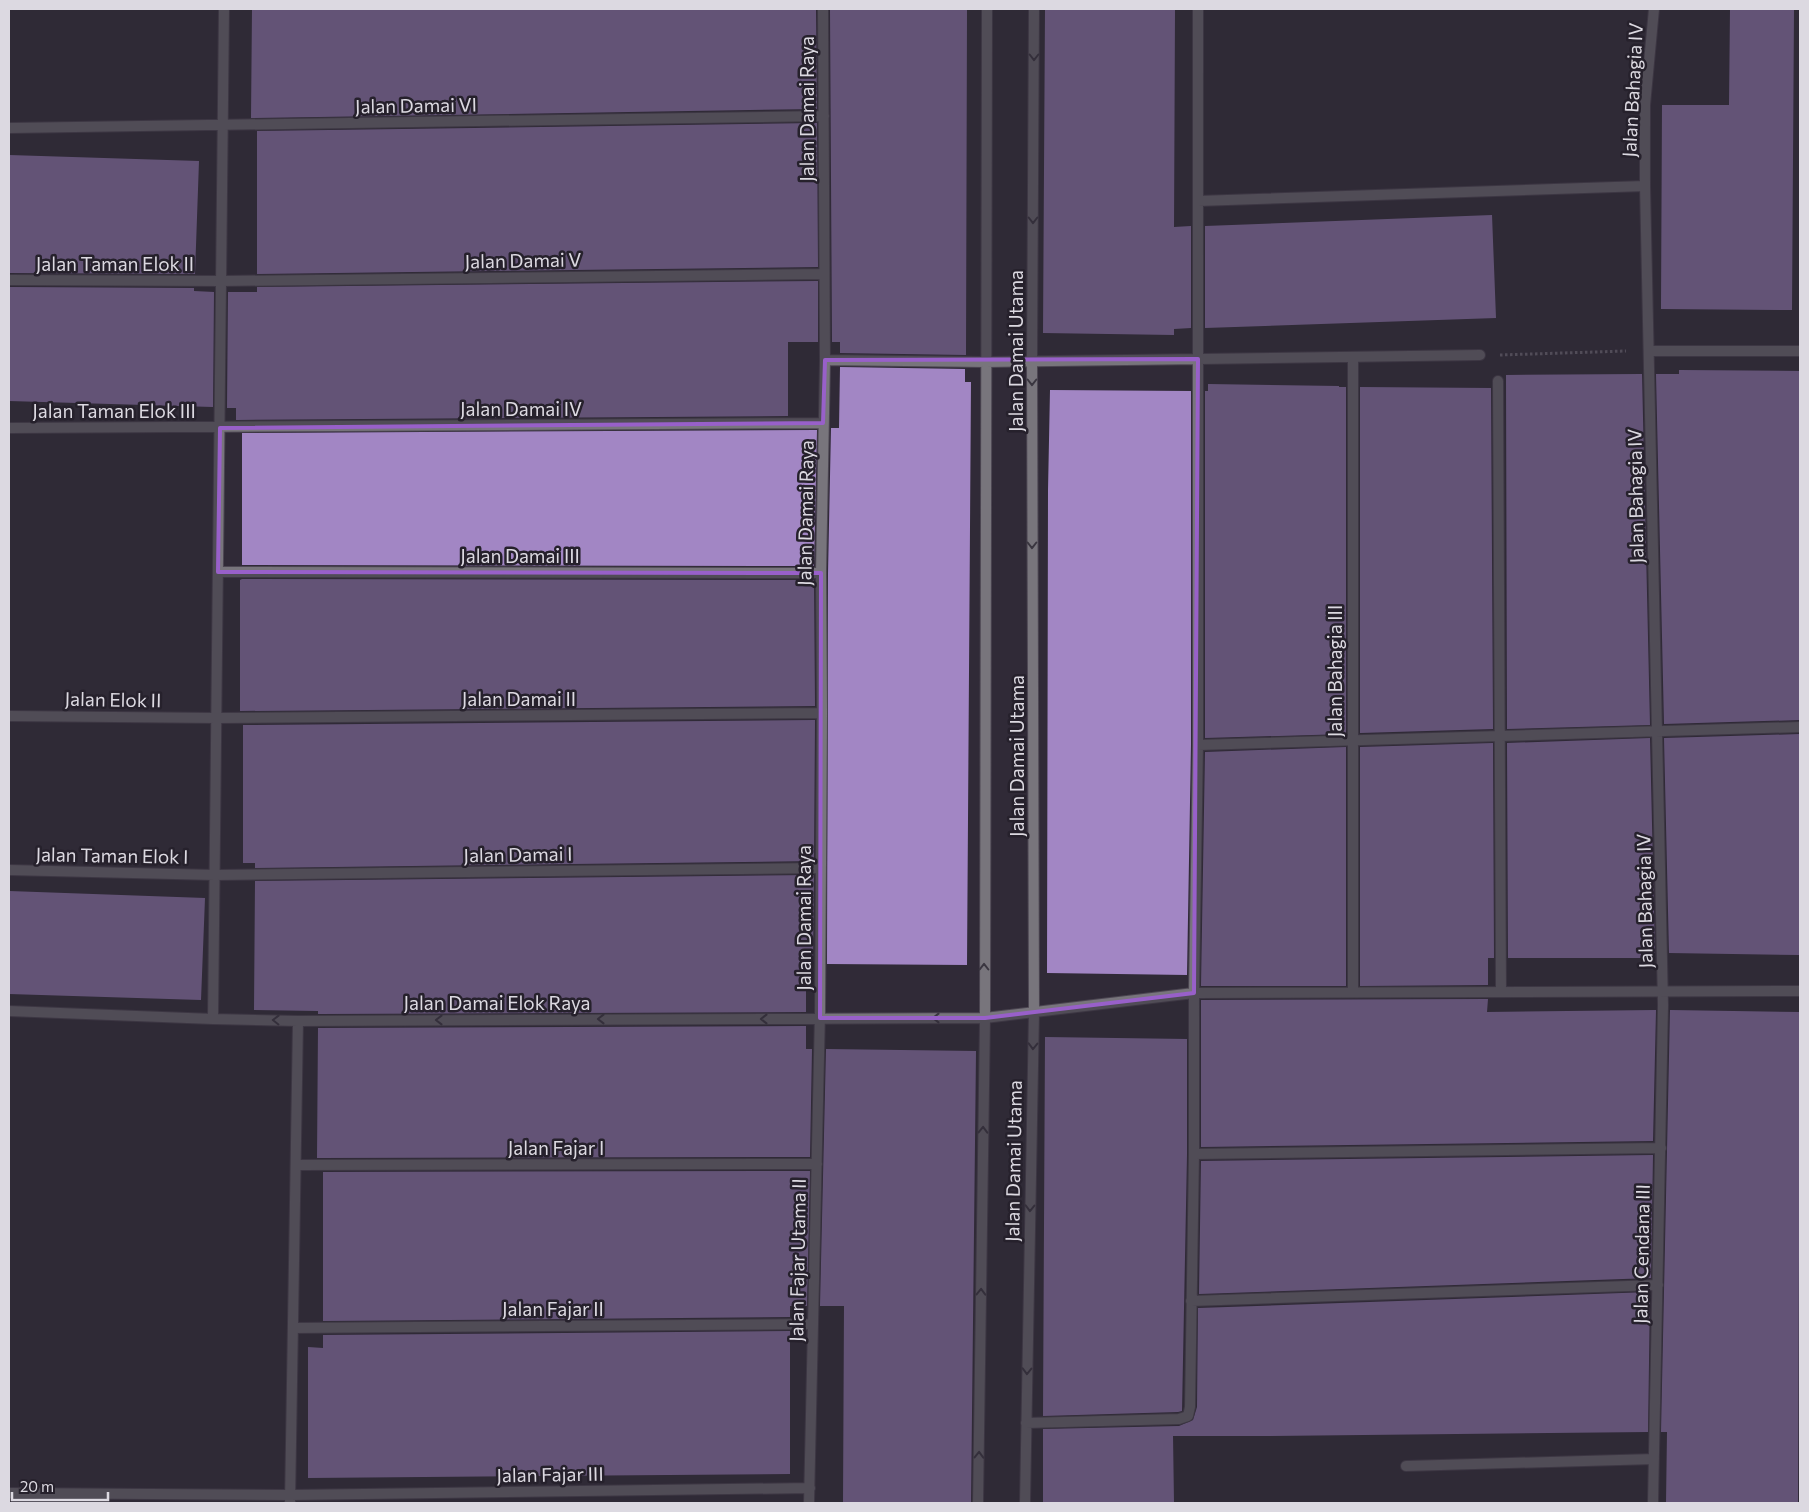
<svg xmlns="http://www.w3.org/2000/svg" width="1809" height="1512" font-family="Commissioner,sans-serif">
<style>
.building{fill:#a286c4}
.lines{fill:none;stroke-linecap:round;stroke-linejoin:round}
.minor-casing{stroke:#4c4652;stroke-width:12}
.path{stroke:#7a7680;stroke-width:3;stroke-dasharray:2.5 2.5;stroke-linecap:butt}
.minor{stroke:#78757c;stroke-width:10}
.oneway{stroke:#3a3640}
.marked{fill:none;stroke:#9860c9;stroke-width:4;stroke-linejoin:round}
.labels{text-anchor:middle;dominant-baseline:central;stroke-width:5;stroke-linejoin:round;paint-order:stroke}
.street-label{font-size:19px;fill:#dcd9e1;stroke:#26212c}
</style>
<rect width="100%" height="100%" fill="#302a37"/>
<path class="building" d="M252 9H816L817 109 251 118Z
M830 9H967L966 355 840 353V342H832Z
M1045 9H1175L1174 227 1191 226V328L1174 329V335L1043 333Z
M1730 9H1794L1792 310 1661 309 1662 105H1729Z
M817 123 818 267 257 274V131Z
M9 155 199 161 195 274 9 273Z
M1492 215 1496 318 1205 328V226Z
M818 281V342H788V416L236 420V408H227L228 292H257V287Z
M9 287 194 288V291L214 292 213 407 9 401Z
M840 367 965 369V382H971L967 965 827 964 828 573 831 428H839Z
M1679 370 1800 371V720L1664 724 1656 374H1679Z
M1642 374 1650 725 1507 729 1506 375Z
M1208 384 1339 386V387H1346V734L1205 738V391H1208Z
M1360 387 1491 388 1493 729 1360 733Z
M1050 390 1191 391V745L1187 975 1047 973 1048 490Z
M817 430 814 566 242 565V433Z
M242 579 814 580 815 706 240 711V580Z
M815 720 814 861 255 868V863H243V725Z
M1800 734V955L1669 953 1664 738Z
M1650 738 1655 953H1641V958H1508L1507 743Z
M1493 743 1494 958H1488V985L1360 986V747Z
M1346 747V986H1201L1205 752Z
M814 875 813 964H806V1012L318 1014V1011L254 1010 255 881Z
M9 891 205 898 201 1000 9 994Z
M1488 999 1487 1012 1656 1010 1653 1141 1201 1147V1000Z
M1670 1010 1800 1012 1798 1503H1666L1667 1432H1661Z
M806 1026V1049H812L810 1157 317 1158 318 1028Z
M1045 1037 1187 1039V1154L1182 1411 1178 1412 1043 1416Z
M826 1049 976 1051 971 1503H843L844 1306H820Z
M1653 1155 1651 1278 1199 1294 1201 1161Z
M810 1171 807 1306H790V1317L323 1321V1172Z
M1650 1292 1648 1432 1268 1436H1173L1174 1503H1043V1429L1179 1426 1193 1420 1197 1407 1198 1308Z
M790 1331V1474L308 1478V1347L323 1348V1335Z"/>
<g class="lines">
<g class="minor-casing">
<path id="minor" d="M9 128 824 116
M1198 201 1645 186
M9 280 222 281 824 274
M1649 351H1800
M825 360 986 362 1480 355
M1498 381 1501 992
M9 428 823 423
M218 572 821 573
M9 716 217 718 822 713
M1198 745 1800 727
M9 870 215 875 821 868
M1353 992V357
M9 1011 213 1019 298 1021 985 1018 1194 993 1800 991
M213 1019 224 9
M1194 1154 1661 1148
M296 1165 817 1164
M1191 1301 1658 1285
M293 1328 813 1324
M1026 1423 1179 1419 1188 1416 1190 1407 1194 1154V993L1198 745V9
M1406 1466 1654 1459
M9 1493 290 1495 810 1488
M290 1503 298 1021
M809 1503 820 1012 822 713 821 573 825 360 823 9
M978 1503 985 1018 987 9
M1025 1503 1034 1012 1032 361 1034 9
M1653 1503 1663 1005 1645 186V105L1654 9"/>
</g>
<path class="path" d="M1500 355 1626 351"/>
<use href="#minor" class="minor"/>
</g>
<defs><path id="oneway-chevron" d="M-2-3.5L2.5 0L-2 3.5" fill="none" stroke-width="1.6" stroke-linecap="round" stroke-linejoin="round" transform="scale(1.25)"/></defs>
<g class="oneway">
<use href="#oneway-chevron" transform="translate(1034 57) rotate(90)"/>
<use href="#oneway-chevron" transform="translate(1033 220) rotate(90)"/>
<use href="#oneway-chevron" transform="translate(1032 382) rotate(90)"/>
<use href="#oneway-chevron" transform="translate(1032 545) rotate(90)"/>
<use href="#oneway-chevron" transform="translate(984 967) rotate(-90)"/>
<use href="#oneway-chevron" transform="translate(936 1018) rotate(180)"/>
<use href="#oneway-chevron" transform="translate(601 1019) rotate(180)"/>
<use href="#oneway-chevron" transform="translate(764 1019) rotate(180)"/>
<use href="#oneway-chevron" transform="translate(276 1020) rotate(-179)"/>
<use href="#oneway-chevron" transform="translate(439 1020) rotate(180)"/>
<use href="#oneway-chevron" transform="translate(1033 1046) rotate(91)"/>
<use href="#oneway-chevron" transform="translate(983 1130) rotate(-89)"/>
<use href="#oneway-chevron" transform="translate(1030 1208) rotate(91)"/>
<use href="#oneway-chevron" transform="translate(981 1292) rotate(-89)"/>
<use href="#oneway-chevron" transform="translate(1027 1371) rotate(91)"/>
<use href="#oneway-chevron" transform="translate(979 1455) rotate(-89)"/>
</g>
<path d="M0 0H1809V1512H0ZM1198 359 1194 993 985 1018H820L821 573 218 572 220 428 823 423 825 360Z" fill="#302a37" fill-opacity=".55" fill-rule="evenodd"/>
<path class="marked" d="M1198 359 1194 993 985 1018H820L821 573 218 572 220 428 823 423 825 360Z"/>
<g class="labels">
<g class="street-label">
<text transform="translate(1632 90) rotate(-87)">Jalan Bahagia IV</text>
<text transform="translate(416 105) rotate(-1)">Jalan Damai VI</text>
<text transform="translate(806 109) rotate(-90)">Jalan Damai Raya</text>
<text transform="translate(523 260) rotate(-1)">Jalan Damai V</text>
<text x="115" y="263">Jalan Taman Elok II</text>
<text transform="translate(1015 351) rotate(-90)">Jalan Damai Utama</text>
<text x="521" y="408">Jalan Damai IV</text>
<text x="114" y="410">Jalan Taman Elok III</text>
<text transform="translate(1635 496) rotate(-91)">Jalan Bahagia IV</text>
<text transform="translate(805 513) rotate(-89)">Jalan Damai Raya</text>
<text x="520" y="555">Jalan Damai III</text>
<text transform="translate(1334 671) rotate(-90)">Jalan Bahagia III</text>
<text x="519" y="698">Jalan Damai II</text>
<text transform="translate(113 699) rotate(1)">Jalan Elok II</text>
<text transform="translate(1016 756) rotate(-90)">Jalan Damai Utama</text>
<text transform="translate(518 854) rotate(-1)">Jalan Damai I</text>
<text transform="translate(112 855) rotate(1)">Jalan Taman Elok I</text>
<text transform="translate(1644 901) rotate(-91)">Jalan Bahagia IV</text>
<text transform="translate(803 918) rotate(-90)">Jalan Damai Raya</text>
<text x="497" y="1002">Jalan Damai Elok Raya</text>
<text x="556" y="1147">Jalan Fajar I</text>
<text transform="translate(1013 1161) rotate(-89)">Jalan Damai Utama</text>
<text transform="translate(1641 1254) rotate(-89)">Jalan Cendana III</text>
<text transform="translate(797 1260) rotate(-89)">Jalan Fajar Utama II</text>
<text x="553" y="1308">Jalan Fajar II</text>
<text transform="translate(550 1474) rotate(-1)">Jalan Fajar III</text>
</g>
</g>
<rect width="1809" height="1512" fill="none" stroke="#dcd9e1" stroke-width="20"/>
<path d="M12 1492v8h96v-8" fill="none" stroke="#dcd9e1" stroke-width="2.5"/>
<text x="20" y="1492" font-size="15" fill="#dcd9e1" stroke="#26212c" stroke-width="4" paint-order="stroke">20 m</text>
</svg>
